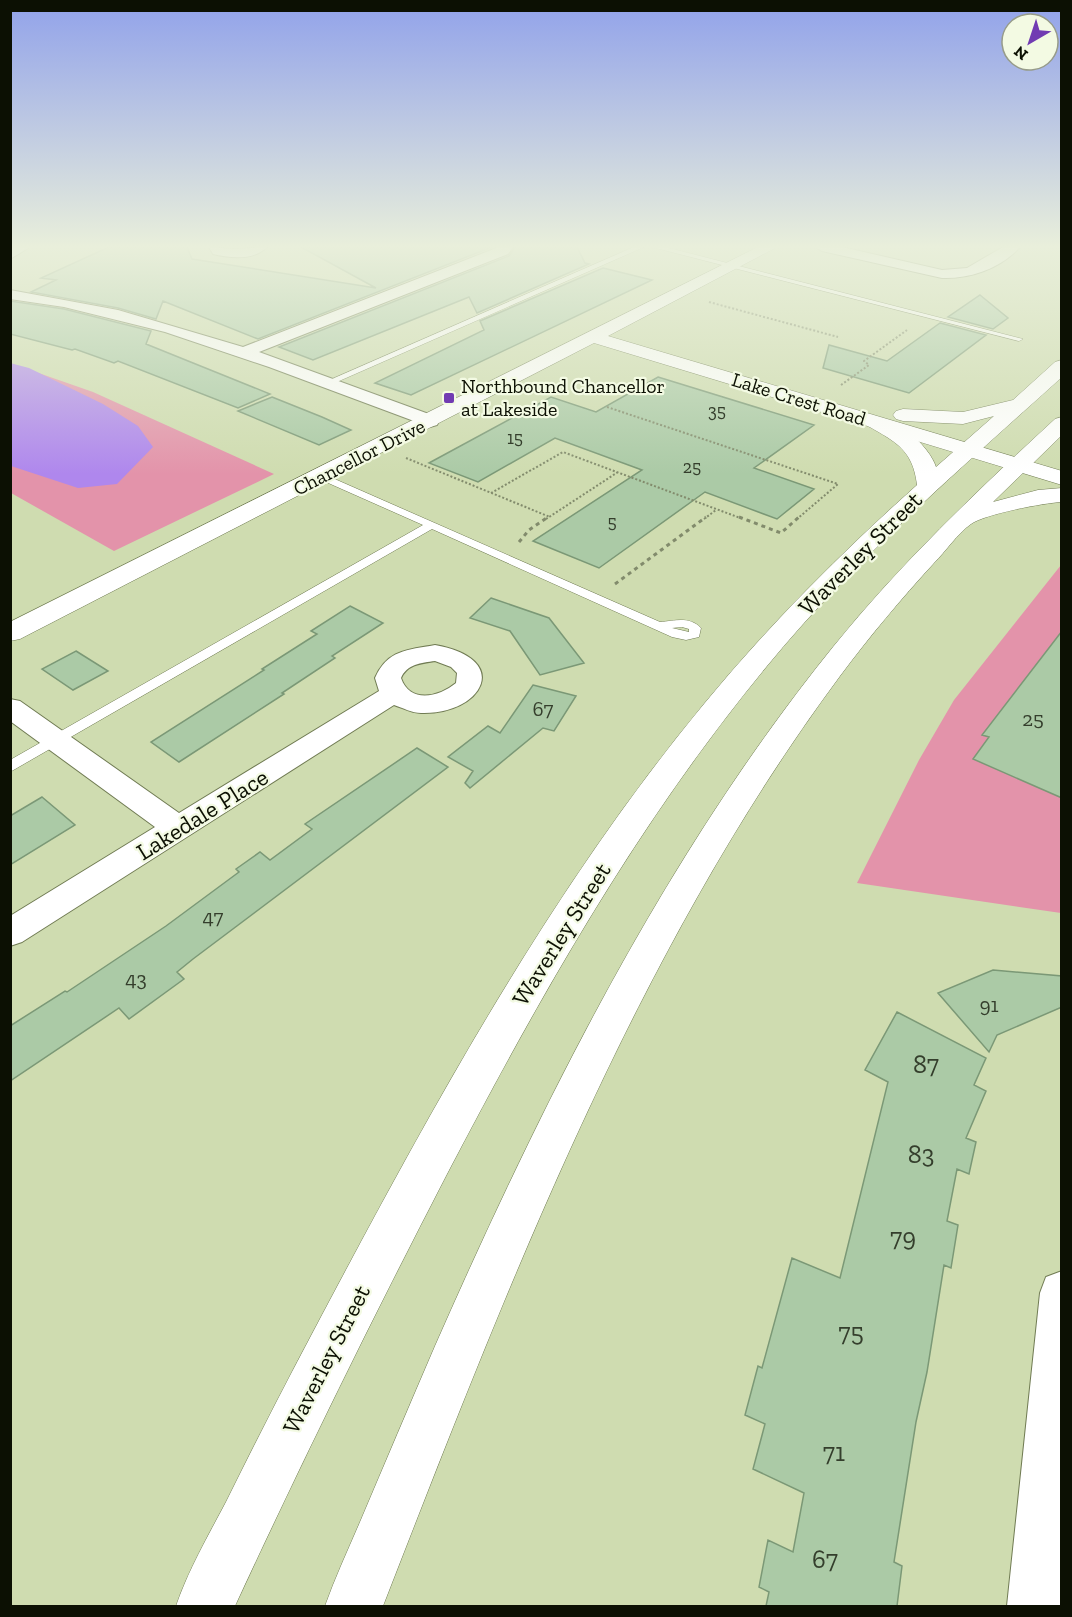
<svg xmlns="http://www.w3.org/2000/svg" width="1072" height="1617" font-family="'Zilla Slab',serif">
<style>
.green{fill:#e393aa}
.water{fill:#af87ed}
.building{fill:#abcaa6;stroke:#7b9876;stroke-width:1.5}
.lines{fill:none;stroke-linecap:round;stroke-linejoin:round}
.service-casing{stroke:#707b53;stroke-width:1}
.minor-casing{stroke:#707b53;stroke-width:2}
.tertiary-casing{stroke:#707b53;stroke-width:1}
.secondary-casing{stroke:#707b53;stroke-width:1}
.path-far1{stroke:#828b6c;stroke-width:2;stroke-dasharray:2 2;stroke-linecap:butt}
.path{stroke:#828b6c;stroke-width:3;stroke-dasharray:4 4;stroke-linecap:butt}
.service{fill:#fff;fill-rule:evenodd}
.minor{fill:#fff;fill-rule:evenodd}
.tertiary{fill:#fff;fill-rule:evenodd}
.secondary{fill:#fff;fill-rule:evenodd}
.poi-dot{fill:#713bb2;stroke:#f3fae3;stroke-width:2}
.labels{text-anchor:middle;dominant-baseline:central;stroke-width:4.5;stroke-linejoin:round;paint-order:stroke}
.far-number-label{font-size:18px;fill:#343e2c}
.far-poi-label{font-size:20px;fill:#0c1003;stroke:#f3fae3;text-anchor:start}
.far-street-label{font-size:20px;fill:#0c1003;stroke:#f3fae3}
.number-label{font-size:21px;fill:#343e2c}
.street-label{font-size:24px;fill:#0c1003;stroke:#f3fae3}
.near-number-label{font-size:26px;fill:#343e2c}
</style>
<rect width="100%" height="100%" fill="#cfdcb0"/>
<path class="green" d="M10 363 93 392 274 474 114 551 11 493Z
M1061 565V913L857 883 919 760 954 700Z"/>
<path class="water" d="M10 363 29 368 103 404 138 426 153 447 117 484 78 488 11 466Z"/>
<path class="building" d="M109 247H187L192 259 376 288 301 247H492L258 339 163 301 156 319 118 308 31 292 56 280 41 278Z
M515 247H577L585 263 589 264 477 313 469 297 313 360 279 347 509 256Z
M603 268 652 280 411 395 375 383 484 330 480 321Z
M980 295 1008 318 993 329 948 317Z
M10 301 64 309 151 331 146 344 270 394 238 408 118 361 114 363 75 349 72 350 10 334Z
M940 323 986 335 909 393 823 368 829 345 887 361Z
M658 377 814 425 754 468 814 489 777 519 705 492 599 568 533 541 642 470 555 438 478 482 429 463 551 397 596 412Z
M272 397 322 417 351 430 319 445 238 411Z
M491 598 549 618 584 663 540 675 510 631 470 618Z
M350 606 383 623 332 656 335 658 282 693 284 694 179 762 151 742 264 670 262 669 317 634 311 631Z
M1062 631V798L973 759 989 737 982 735Z
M76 651 108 671 73 690 42 669Z
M533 685 576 696 554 731 543 728 470 788 465 783 473 771 448 757 488 726 500 733Z
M417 748 448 767 193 959 177 972 184 979 129 1019 119 1008 10 1081V1026L65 991 67 992 166 926 239 872 236 869 260 852 270 860 312 829 305 824Z
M42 797 75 825 10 865V816Z
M993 970 1062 976V1007L997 1035 989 1052 938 993Z
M897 1012 986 1058 974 1085 986 1091 966 1138 976 1142 969 1174 957 1169 947 1221 958 1225 951 1268 944 1265 927 1372 916 1422 894 1562 902 1566 897 1606H766L769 1592 759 1587 768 1540 793 1552 804 1493 753 1469 765 1424 745 1415 758 1366 762 1368 792 1258 840 1278 888 1082 865 1070Z"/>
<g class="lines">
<g class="service-casing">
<path id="service" d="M634 247H644L330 385 323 383Z
M652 247H665L1023 339 1019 341Z
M321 473 660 622C675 621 689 616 701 628L699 637 686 640 672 637 432 529 10 772V760L423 525 317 478V474ZM682 627 689 629V632L672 628Z"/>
</g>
<g class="minor-casing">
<path id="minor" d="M13 247H30L10 259V249Z
M209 247 234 249 267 247C253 261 230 258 213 254Z
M499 247H513L508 254 259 352 437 417 439 421 437 425 430 427 269 367 165 332 64 307 10 299V290L118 310 243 347Z
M815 247H842L942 270 967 268 1003 247H1020C1000 269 970 279 942 278L822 251Z
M435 645C514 659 482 715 421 713 412 713 403 708 394 705L22 942 10 946V916L155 827 10 721V699L20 701 179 813 379 691 375 678C387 650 407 650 435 645ZM435 661 451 667 457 673 456 683C439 697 410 704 401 678 407 664 421 663 435 661Z
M1062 1271 1060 1606H1007L1040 1293 1046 1277Z"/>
</g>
<g class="tertiary-casing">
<path id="tertiary" d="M758 247H777L608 336 1062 471V485L594 343 20 639 10 641V622Z"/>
</g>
<g class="secondary-casing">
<path id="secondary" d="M1062 360V377C960 469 854 560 767 666 638 822 540 996 447 1174 373 1317 302 1461 235 1606H176C188 1571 208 1536 226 1502 257 1439 289 1377 322 1315 434 1104 551 889 704 704 769 625 841 553 917 485 913 450 896 442 868 426L865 422 868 418C892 412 929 445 936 467L994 416 963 424 903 421 896 419 893 415 896 411 903 409 963 412 1013 400 1055 362Z
M1062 417V435L993 502 1038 490 1062 488V502C1043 503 985 514 971 524 957 534 946 551 934 563 901 599 869 637 840 676 635 952 507 1288 383 1606H325C335 1578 348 1550 360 1522 385 1463 410 1404 435 1346 542 1103 665 855 833 647 900 564 977 491 1055 419Z"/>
</g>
<path class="path-far1" d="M709 302 838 337
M841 385 869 365 864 361 907 330
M607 407 838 484 797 519
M406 458 550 517
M491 493 563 452 743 519
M546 519 618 472
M704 519 716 510"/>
<path class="path" d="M739 517 781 533 799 517
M519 542 529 530 548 517
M615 584 706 517"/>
<use href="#service" class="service"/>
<use href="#minor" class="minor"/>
<use href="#tertiary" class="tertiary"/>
<use href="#secondary" class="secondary"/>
</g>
<linearGradient id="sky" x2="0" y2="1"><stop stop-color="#91a2ea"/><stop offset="0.52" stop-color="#e9efdb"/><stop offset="1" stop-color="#e9efdb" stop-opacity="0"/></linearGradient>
<rect width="1072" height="474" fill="url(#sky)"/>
<rect class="poi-dot" x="443" y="392" width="12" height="12" rx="3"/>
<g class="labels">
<g class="far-number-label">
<text x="717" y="411">35</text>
<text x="515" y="438">15</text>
<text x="692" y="467">25</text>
<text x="612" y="522">5</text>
</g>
<g class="far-poi-label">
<text x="461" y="386">Northbound Chancellor<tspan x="461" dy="23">at Lakeside</tspan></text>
</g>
<g class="far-street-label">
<text transform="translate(799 399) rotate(17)">Lake Crest Road</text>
<text transform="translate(359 457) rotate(-27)">Chancellor Drive</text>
</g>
<g class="number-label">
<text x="543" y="708">67</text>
<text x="1033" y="718">25</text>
<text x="213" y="916">47</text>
<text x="136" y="978">43</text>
<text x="989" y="1004">91</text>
</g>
<g class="street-label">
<text transform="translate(860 553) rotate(-45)">Waverley Street</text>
<text transform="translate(202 814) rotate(-32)">Lakedale Place</text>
<text transform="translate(561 934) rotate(-58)">Waverley Street</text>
<text transform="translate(326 1359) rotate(-63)">Waverley Street</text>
</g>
<g class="near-number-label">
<text x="926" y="1064">87</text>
<text x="921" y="1154">83</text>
<text x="903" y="1237">79</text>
<text x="851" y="1332">75</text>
<text x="834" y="1452">71</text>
<text x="825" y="1559">67</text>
</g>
</g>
<rect width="1072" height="1617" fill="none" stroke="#0c1003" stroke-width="24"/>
<g transform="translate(1030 42) rotate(219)"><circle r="28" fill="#f3fae3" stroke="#979c89" stroke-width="1.5"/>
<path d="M0-4.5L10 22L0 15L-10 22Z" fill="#713bb2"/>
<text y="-9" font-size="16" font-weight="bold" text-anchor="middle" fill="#0c1003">N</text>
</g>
</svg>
